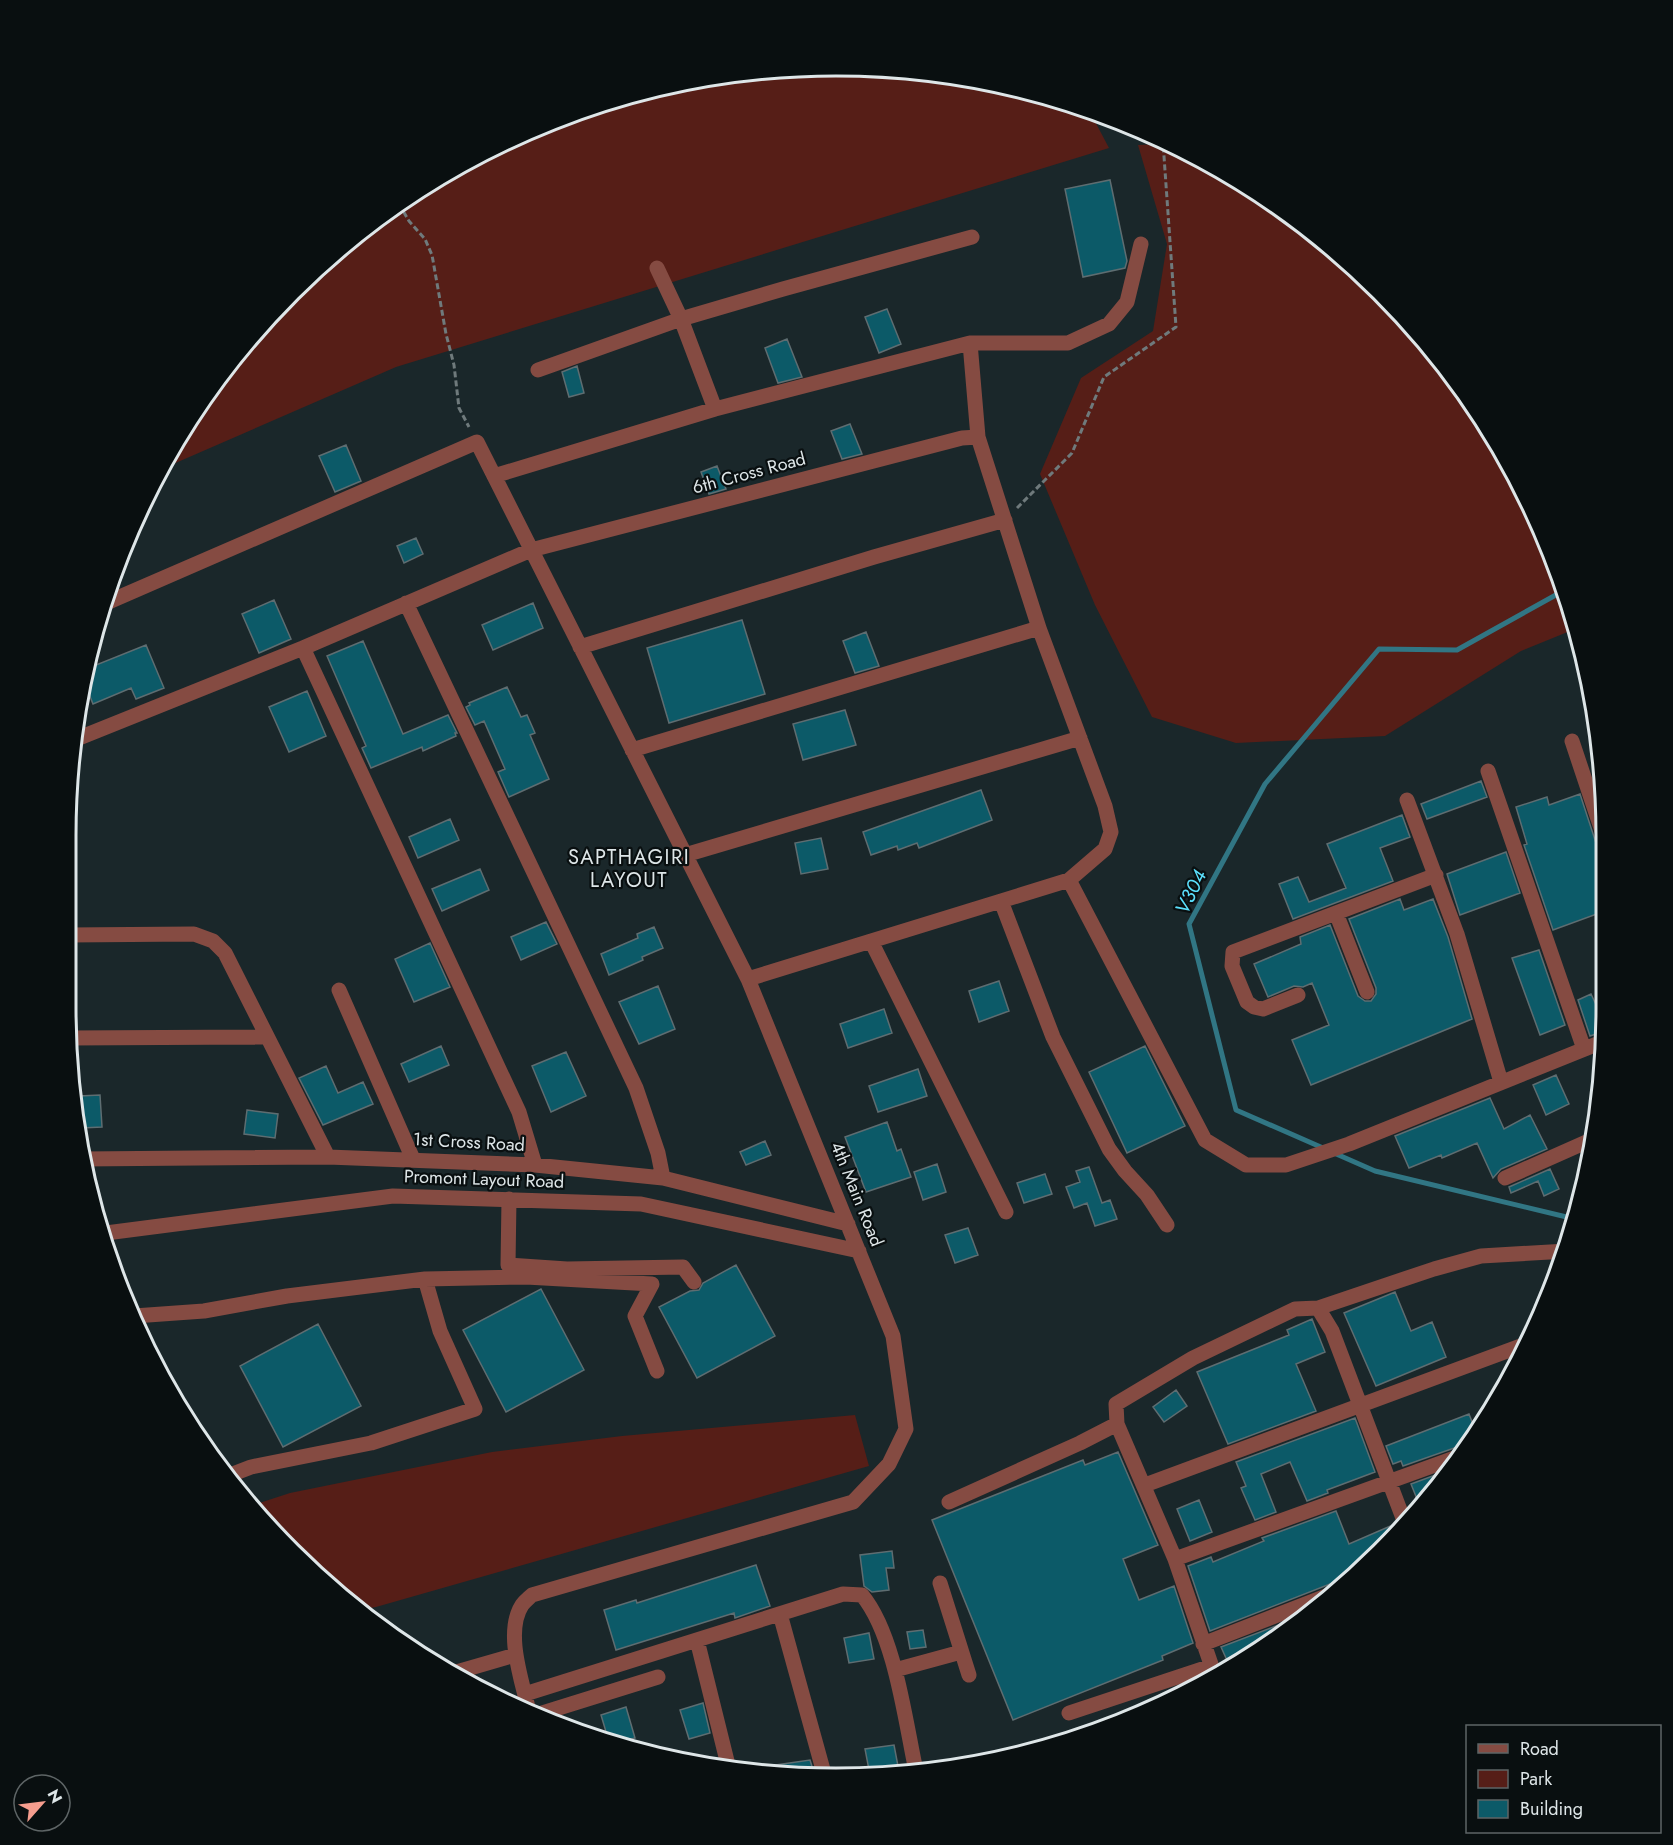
<svg xmlns="http://www.w3.org/2000/svg" width="1673" height="1845" font-family="Jost,sans-serif">
<style>
.green{fill:#561e17}
.lines{fill:none;stroke-linecap:round;stroke-linejoin:round}
.stream{stroke:#317684;stroke-width:5}
.building{fill:#0c5a68;stroke:#5e6d71;stroke-width:1.5}
.path{stroke:#6f7a7c;stroke-width:3;stroke-dasharray:6 3;stroke-linecap:butt}
.minor{stroke:#854b42;stroke-width:15}
.labels{text-anchor:middle;dominant-baseline:central;stroke-width:4.5;stroke-linejoin:round;paint-order:stroke}
.street-label{font-size:18px;fill:#dee6e8;stroke:#090f10}
.neighbourhood-label{font-size:20px;letter-spacing:1.5px;fill:#dee6e8;stroke:#090f10}
.water-label{font-size:20px;font-style:italic;fill:#5bdffb;stroke:#090f10}
.rim{fill:none;stroke:#dee6e8;stroke-width:3}
</style>
<rect width="100%" height="100%" fill="#1a272a"/>
<path class="green" d="M836 66 986 81 1090 112 1109 148 396 367 164 468 196 408 292 291 409 196 541 125 686 81Z
M1167 144 1264 196 1381 291 1477 408 1548 541 1575 629 1521 651 1385 736 1236 743 1152 717 1095 605 1040 474 1081 378 1153 331 1167 244 1138 145Z
M855 1415 869 1466 376 1607 358 1610 253 1505 290 1493 492 1452 622 1436Z"/>
<g class="lines">
<path class="stream" d="M1323 1148 1236 1110 1189 924 1265 784 1379 649 1457 650 1563 591
M1334 1153 1375 1171 1575 1219"/>
</g>
<path class="building" d="M1110 180 1127 261 1125 268 1083 277 1065 189Z
M887 309 901 344 879 353 865 317Z
M787 339 802 377 778 383 765 348Z
M577 366 584 393 569 397 562 372Z
M850 424 862 454 842 459 831 431Z
M346 445 361 481 335 492 319 456Z
M717 466 726 489 709 494 701 472Z
M416 538 423 554 404 563 397 546Z
M274 600 291 639 259 653 242 614Z
M533 603 543 628 493 650 482 625Z
M742 620 765 694 669 723 647 648Z
M866 632 879 666 855 673 843 641Z
M363 641 403 734 448 715 457 733H455L456 736 423 751 422 747 371 768 362 748 366 746 327 656Z
M146 645 164 688 136 699 131 688 93 704 83 679 86 669Z
M507 687 521 717 527 715 535 733 530 735 549 779 509 797 498 772 505 769 484 721 475 725 466 707 470 705 469 703Z
M307 691 326 736 289 752 269 707Z
M845 710 856 745 803 760 793 724Z
M1481 781 1487 797 1427 819 1421 804Z
M981 790 992 820 919 848 917 843 898 850 897 846 871 855 863 832Z
M1580 794 1598 849 1606 867 1605 911 1553 930 1524 845 1527 844 1516 807 1547 797 1549 805Z
M1402 815 1410 837 1380 848 1393 881 1293 919 1279 884 1298 877 1309 902 1346 888 1327 844Z
M450 819 459 840 418 858 409 837Z
M821 838 828 869 801 874 795 843Z
M1506 852 1520 893 1460 915 1447 874Z
M480 869 489 890 442 911 432 889Z
M1400 899 1404 910 1433 899 1448 937 1472 1019 1311 1085 1292 1040 1329 1025 1312 983 1303 987 1294 986 1268 997 1254 964 1301 944 1300 937 1330 925 1358 996 1365 1001H1371L1376 994V988L1349 919Z
M546 922 557 944 521 960 511 937Z
M654 927 663 948 642 957 643 960 609 975 601 954 638 938 637 934Z
M430 943 450 987 414 1002 395 959Z
M1539 950 1565 1025 1540 1035 1512 958Z
M999 981 1009 1011 979 1022 969 991Z
M658 986 675 1029 639 1044 619 1002Z
M1591 994 1600 1013 1597 1014 1602 1025V1032L1590 1036 1578 1000Z
M884 1009 892 1033 848 1048 840 1024Z
M441 1046 449 1065 409 1082 401 1064Z
M1145 1046 1185 1126 1127 1153 1089 1072Z
M566 1052 586 1096 551 1112 532 1066Z
M326 1066 338 1093 363 1082 373 1104 323 1125 299 1078Z
M918 1069 927 1096 878 1112 869 1086Z
M1556 1075 1569 1104 1546 1115 1533 1085Z
M100 1095 102 1127 81 1128 79 1096Z
M1490 1098 1504 1129 1530 1115 1547 1149 1501 1169 1493 1178 1477 1143 1442 1158 1441 1155 1409 1168 1395 1136Z
M247 1110 278 1114 275 1138 244 1134Z
M887 1122 897 1151 901 1149 911 1177 866 1192 845 1137Z
M765 1141 771 1155 746 1165 740 1152Z
M937 1164 946 1192 923 1200 914 1172Z
M1089 1167 1102 1203 1110 1200 1117 1219 1095 1226 1087 1203 1074 1208 1066 1187 1080 1182 1076 1171Z
M1550 1169 1559 1189 1544 1196 1538 1181 1511 1193 1509 1187Z
M1045 1174 1052 1194 1024 1203 1017 1183Z
M968 1228 978 1255 955 1263 945 1235Z
M736 1265 775 1336 697 1378 659 1307 690 1291 699 1290 703 1283Z
M541 1289 584 1370 506 1412 463 1330Z
M1395 1292 1411 1331 1432 1322 1446 1357 1376 1386 1344 1313Z
M1312 1319 1325 1352 1296 1364 1316 1411 1228 1444 1197 1372 1289 1335 1287 1330Z
M318 1324 361 1406 283 1447 240 1366Z
M1176 1390 1187 1406 1164 1422 1153 1407Z
M1469 1414 1476 1432 1465 1448 1457 1447 1403 1466 1401 1461 1393 1464 1386 1446Z
M1355 1418 1375 1472 1327 1490 1328 1493 1307 1501 1290 1462 1261 1474 1276 1512 1255 1520 1241 1488 1246 1486 1236 1462Z
M1118 1452 1158 1545 1123 1559 1139 1600 1174 1586 1193 1643 1162 1656 1163 1660 1013 1720 932 1520 1083 1460 1085 1465Z
M1449 1470 1442 1480 1421 1509 1411 1484Z
M1199 1500 1212 1532 1190 1541 1177 1509Z
M1336 1511 1349 1544 1395 1524 1399 1532 1360 1569 1345 1575 1348 1580 1341 1587 1336 1584H1330L1210 1631 1188 1566 1211 1557 1213 1562 1264 1541 1262 1538Z
M892 1551 894 1568H886L889 1590 872 1592 864 1586 860 1555Z
M756 1565 770 1606 735 1618 734 1613 616 1650 604 1610 636 1600 637 1603Z
M1315 1611 1305 1620 1230 1667 1221 1647Z
M923 1630 926 1647 910 1649 907 1632Z
M869 1633 874 1659 849 1663 844 1638Z
M703 1703 710 1733 689 1739 680 1710Z
M626 1707 635 1738 614 1744 609 1742 601 1715Z
M894 1745 898 1766 869 1770 865 1749Z
M810 1760 815 1776 769 1770V1766Z"/>
<g class="lines">
<path class="path" d="M399 204 409 221 425 239 432 255 446 334 454 365 459 408 469 427
M1017 508 1072 453 1104 377 1176 327 1163 142"/>
<path class="minor" d="M657 268 681 319 715 409
M970 343 978 437 1039 628 1105 806 1111 832 1105 849 1069 880
M538 370 681 319 783 289 972 237
M494 476 715 409 970 343H1068L1109 324 1127 302 1141 244
M106 603 477 442 748 979 893 1336 906 1429 889 1464 853 1502 532 1595C529 1598 525 1601 522 1605 504 1633 523 1683 529 1712
M406 603 636 1088 658 1153 663 1178
M580 647 874 557 1005 520
M303 648 519 1112 535 1165
M74 740 303 648 531 550 962 438 978 437
M1572 741 1607 846
M632 750 1039 628
M1488 771 1584 1049
M1407 800 1457 934 1501 1082
M685 855 1080 738
M1001 901 1053 1037 1109 1149 1125 1171 1147 1195 1167 1225
M1336 913 1367 992
M67 935 194 934 213 941 225 953 328 1157
M871 941 1006 1212
M748 979 1069 880 1205 1140 1246 1165H1286L1349 1144 1602 1042
M339 990 413 1159
M1298 995 1263 1009 1254 1007 1247 1002 1232 966 1233 952 1436 875
M69 1038 267 1037
M81 1159 328 1157 535 1165 663 1178 848 1224
M1505 1178 1593 1139
M509 1199 508 1265 567 1269 683 1267 694 1282
M106 1233 393 1196 641 1204 859 1251
M1318 1308 1434 1269 1481 1256 1567 1251
M134 1316 204 1311 287 1296 425 1279 526 1277 652 1284 635 1316 657 1371
M225 1477 251 1467 371 1443 475 1409 440 1331 425 1279
M1145 1485 1526 1344
M949 1502 1080 1443 1117 1424
M1175 1559 1460 1456
M940 1583 969 1675
M780 1614 825 1777
M697 1640 728 1765
M1203 1644 1334 1593
M895 1670 961 1652
M453 1673 515 1655
M1215 1676 1175 1559 1117 1424 1116 1404 1193 1358 1295 1309 1318 1308 1332 1331 1406 1526
M525 1694 843 1594 862 1595C895 1635 905 1720 916 1771
M1069 1713 1211 1666
M536 1715 658 1677"/>
</g>
<g class="labels">
<g class="street-label">
<text transform="translate(749 473) rotate(-15)">6th Cross Road</text>
<text transform="translate(469 1142) rotate(3)">1st Cross Road</text>
<text transform="translate(484 1179) rotate(2)">Promont Layout Road</text>
<text transform="translate(857 1194) rotate(68)">4th Main Road</text>
</g>
<g class="neighbourhood-label">
<text x="629" y="857">SAPTHAGIRI<tspan x="629" dy="23">LAYOUT</tspan></text>
</g>
<g class="water-label">
<text transform="translate(1191 892) rotate(-64)">V304</text>
</g>
</g>
<path d="M0 0H1673V1845H0ZM836 76H836A760 760 0 0 1 1596 836V1008A760 760 0 0 1 836 1768H836A760 760 0 0 1 76 1008V836A760 760 0 0 1 836 76Z" fill="#090f10" fill-rule="evenodd"/>
<path class="rim" d="M836 76H836A760 760 0 0 1 1596 836V1008A760 760 0 0 1 836 1768H836A760 760 0 0 1 76 1008V836A760 760 0 0 1 836 76Z"/>
<rect x="1466" y="1725" width="195" height="108" fill="#090f10" stroke="#5e6566" stroke-width="1.5"/>
<rect x="1478" y="1744" width="30" height="9" fill="#854b42" stroke="#5e6566" stroke-width="1.5"/>
<text x="1520" y="1755" font-size="18" fill="#dee6e8">Road</text>
<rect x="1478" y="1770" width="30" height="18" fill="#561e17" stroke="#5e6566" stroke-width="1.5"/>
<text x="1520" y="1785" font-size="18" fill="#dee6e8">Park</text>
<rect x="1478" y="1800" width="30" height="18" fill="#0c5a68" stroke="#5e6566" stroke-width="1.5"/>
<text x="1520" y="1815" font-size="18" fill="#dee6e8">Building</text>
<g transform="translate(42 1803) rotate(62)"><circle r="28" fill="#090f10" stroke="#5e6566" stroke-width="1.5"/>
<path d="M0-4.5L10 22L0 15L-10 22Z" fill="#f59d8e"/>
<text y="-9" font-size="16" font-weight="bold" text-anchor="middle" fill="#dee6e8">N</text>
</g>
</svg>
